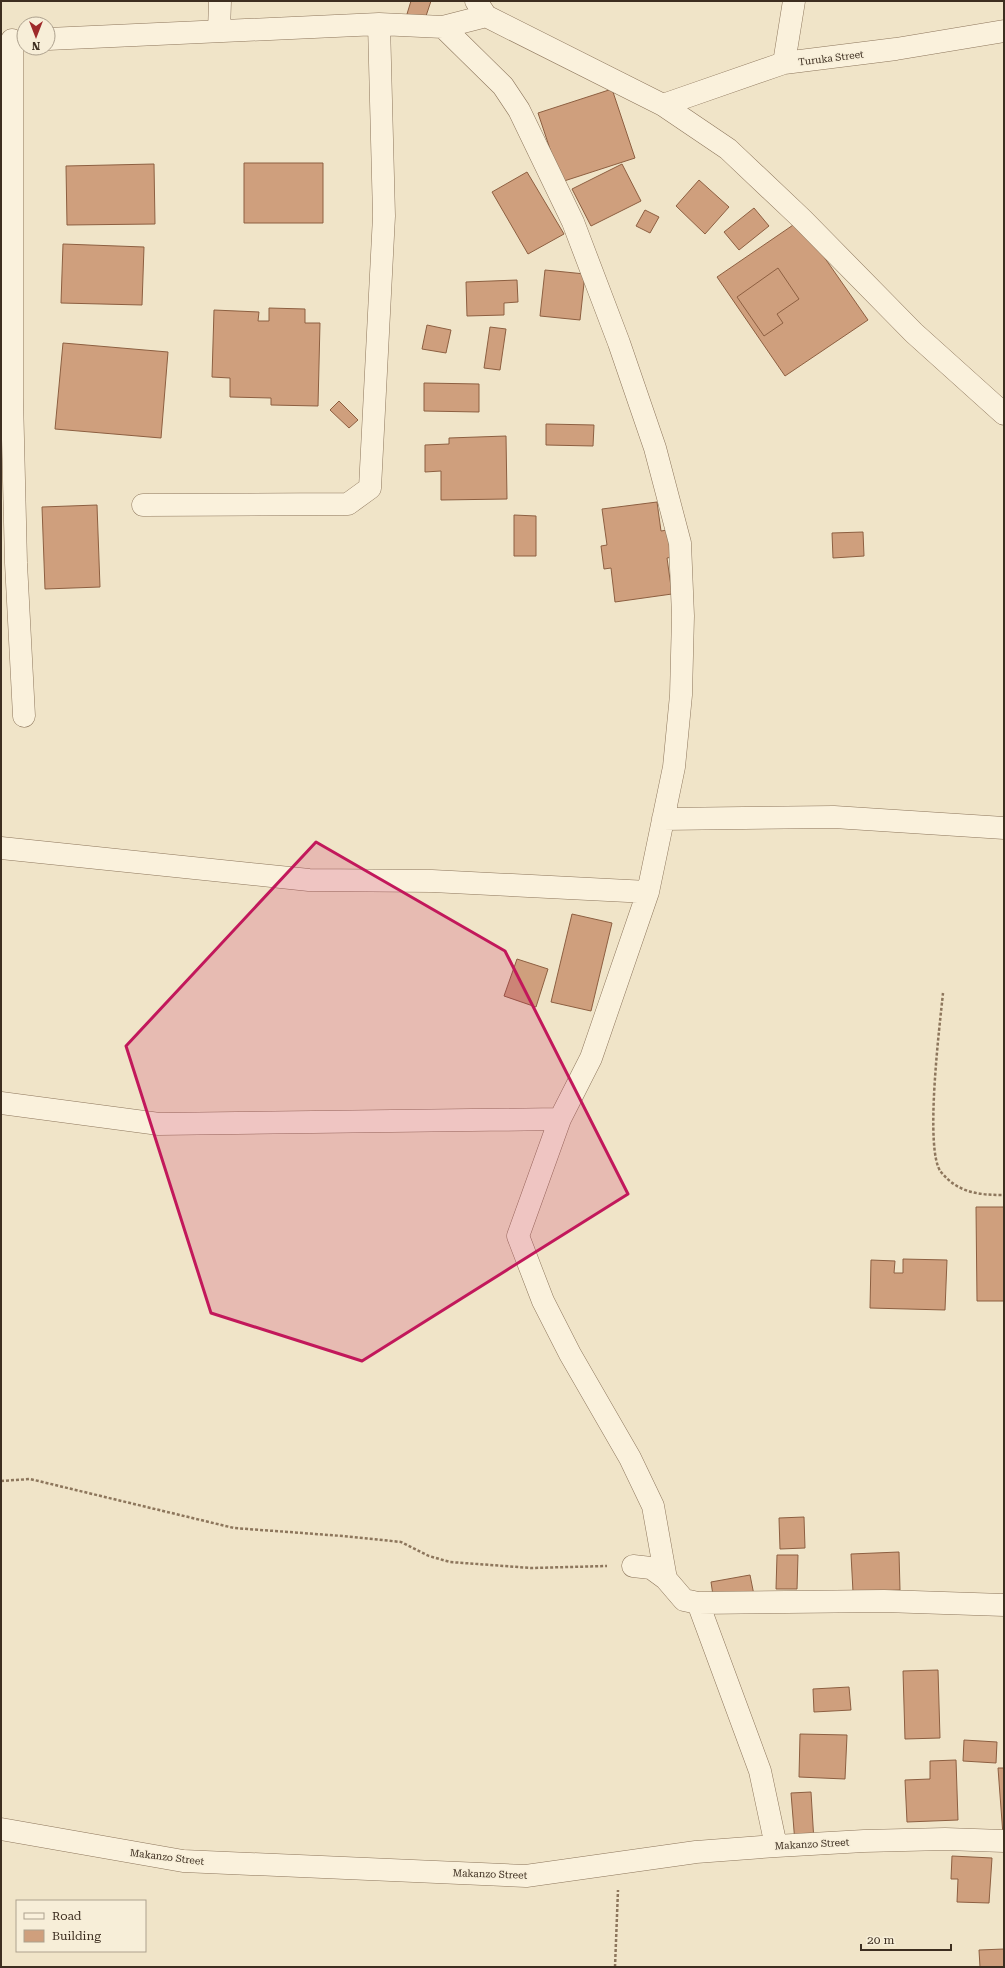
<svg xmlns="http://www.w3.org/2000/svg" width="1005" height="1968" font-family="'Roboto Serif',serif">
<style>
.building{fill:#cf9f7d;stroke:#8d5f41}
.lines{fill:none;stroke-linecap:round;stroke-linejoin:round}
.street-casing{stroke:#8d765c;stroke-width:23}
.path{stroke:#8d765c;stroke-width:2.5;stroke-dasharray:3 2;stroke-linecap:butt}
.street{stroke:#faf1dc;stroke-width:22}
.marked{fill:#c2185b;fill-opacity:0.2;stroke:#c2185b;stroke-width:3;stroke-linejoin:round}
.labels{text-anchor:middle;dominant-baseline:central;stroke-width:3;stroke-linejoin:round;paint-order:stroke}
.street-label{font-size:10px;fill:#3d2e20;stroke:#f7eed8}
</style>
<rect width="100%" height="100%" fill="#f0e4c8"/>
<path class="building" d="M411 1H431L425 19 407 14Z
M612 89 635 158 561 182 538 113Z
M244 163H323V223H244Z
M154 164 155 224 67 225 66 166Z
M622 164 641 201 591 226 572 189Z
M527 172 564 234 528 254 492 192Z
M699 180 729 207 705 234 676 206Z
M754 208 769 226 739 250 724 232Z
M645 210 659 217 650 233 636 226Z
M799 221 868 320 785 376 717 277Z
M63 244 144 247 142 305 61 303Z
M778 268 799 299 777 314 783 323 764 336 737 297Z
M545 270 585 274 580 320 540 316Z
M517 280 518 302 504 303V315L467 316 466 282Z
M269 308 305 309V323H320L318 406 271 405V398L230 397V378L212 377 214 310 259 312 258 321H269Z
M427 325 451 330 446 353 422 349Z
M490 327 506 329 500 370 484 368Z
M63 343 168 352 161 438 55 429Z
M424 383 479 384V412L424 411Z
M339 401 358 420 349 428 330 410Z
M546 424 594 425 593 446 546 445Z
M506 436 507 499 441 500V471L425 472V445L449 444V438Z
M657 502 661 531 674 529 678 556 667 558 672 594 615 602 611 568 604 569 601 546 607 545 602 509Z
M97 505 100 587 45 589 42 507Z
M514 515 536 516V556H514Z
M863 532 864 556 833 558 832 533Z
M572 914 612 923 591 1011 551 1002Z
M517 959 548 969 536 1007 504 996Z
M976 1207H1004V1301H977Z
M903 1259 947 1260 945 1310 870 1308 871 1260 895 1261 894 1273H903Z
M804 1517 805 1548 780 1549 779 1518Z
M899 1552 900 1590 853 1592 851 1554Z
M777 1555H798L797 1589H776Z
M750 1575 754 1595 714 1602 711 1582Z
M938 1670 940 1738 905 1739 903 1671Z
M849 1687 851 1710 814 1712 813 1689Z
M800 1734 847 1735 845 1779 799 1777Z
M964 1740 997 1742 996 1763 963 1761Z
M956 1760 958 1820 907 1822 905 1780 930 1779V1761Z
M998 1768H1004V1835H1003Z
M811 1792 814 1842 795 1843 791 1793Z
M952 1856 992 1858 989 1903 957 1902 958 1879H951Z
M1004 1949V1967H980L979 1950Z"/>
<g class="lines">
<g class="street-casing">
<path id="street" d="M476 1 486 16 663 105 728 149 802 219 914 333 1004 414
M443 27 503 86 519 110 573 222 619 343 655 448 680 543 683 616 681 695 674 767 648 892 591 1058 560 1119 518 1236 543 1301 570 1354 630 1458 653 1506 666 1579
M219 31 220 1
M48 39 379 24 443 27 486 16
M12 40V398L16 563 24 716
M784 63 794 1
M663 105 784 63 896 49 1004 31
M143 505 348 504 370 488 384 216 379 24
M663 819 834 817 1004 828
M1 848 309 880 432 881 648 892
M1 1103 159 1124 560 1119
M633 1566 651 1568 666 1579 684 1600 698 1603 760 1771 776 1846
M698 1603 884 1601 1004 1605
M1 1829 183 1861 526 1876 696 1852 776 1846 864 1841 945 1839 1004 1841"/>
</g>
<path class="path" d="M943 993C940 1023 924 1151 941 1172 958 1193 979 1195 1004 1195
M1 1481 30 1479 234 1528 343 1536 401 1542 429 1556 450 1562 531 1568 607 1566
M615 1967 618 1890"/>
<use href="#street" class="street"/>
</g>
<path class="marked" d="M316 842 505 951 628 1194 362 1361 211 1313 126 1046Z"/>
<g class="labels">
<g class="street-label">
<text transform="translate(831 58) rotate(-7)">Turuka Street</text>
<text transform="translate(812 1844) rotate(-3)">Makanzo Street</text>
<text transform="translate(167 1857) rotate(7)">Makanzo Street</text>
<text transform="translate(490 1874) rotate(2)">Makanzo Street</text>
</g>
</g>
<rect width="1005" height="1968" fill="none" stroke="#3d2e20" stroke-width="4"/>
<rect x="16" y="1900" width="130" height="52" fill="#f7eed8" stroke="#ada18e"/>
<rect x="24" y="1913" width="20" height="6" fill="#faf1dc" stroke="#ada18e"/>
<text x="52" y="1920" font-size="12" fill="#3d2e20">Road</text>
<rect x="24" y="1930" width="20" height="12" fill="#cf9f7d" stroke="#ada18e"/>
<text x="52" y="1940" font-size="12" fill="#3d2e20">Building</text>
<g transform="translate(36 36) rotate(180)"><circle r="19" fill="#f7eed8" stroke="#ada18e"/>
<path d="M0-3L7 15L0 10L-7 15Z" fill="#9e2a2b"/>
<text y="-6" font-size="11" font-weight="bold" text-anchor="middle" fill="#3d2e20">N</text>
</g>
<path d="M861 1944v6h90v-6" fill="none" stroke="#3d2e20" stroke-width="2"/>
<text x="867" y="1944" font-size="12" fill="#3d2e20" stroke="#f7eed8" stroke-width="3" paint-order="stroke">20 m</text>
</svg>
